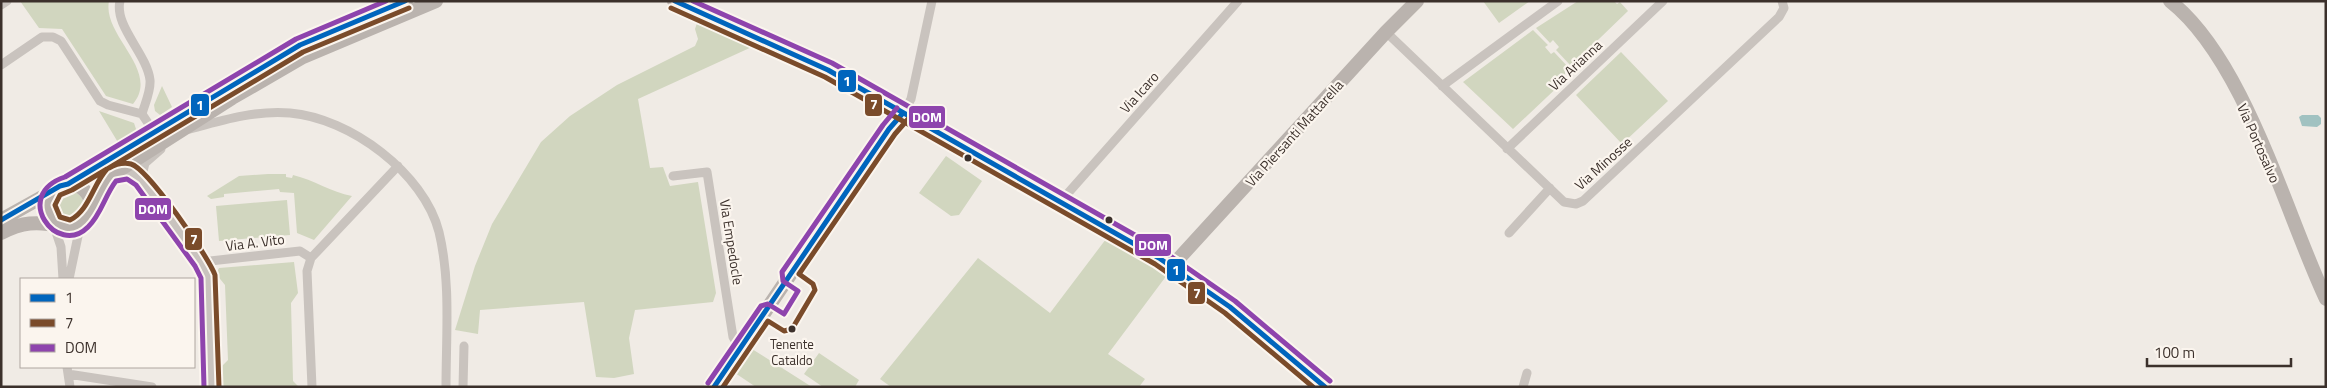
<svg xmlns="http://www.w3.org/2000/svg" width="2327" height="388" font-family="'Titillium Web',sans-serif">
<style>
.green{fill:#d1d6bf}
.water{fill:#a1c2c1}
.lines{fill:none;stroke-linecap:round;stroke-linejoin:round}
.street{stroke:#c9c3be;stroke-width:9}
.secondary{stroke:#bab3ae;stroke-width:14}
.bus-1-casing{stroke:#fbf5ee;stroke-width:9}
.bus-2-casing{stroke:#fbf5ee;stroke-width:9}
.bus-3-casing{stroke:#fbf5ee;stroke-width:9}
.bus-1{stroke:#0065bd;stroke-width:5}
.bus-2{stroke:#7a4b2a;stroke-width:5}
.bus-3{stroke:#8e44ad;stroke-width:5}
.bus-dot{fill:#3b302b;stroke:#fbf5ee;stroke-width:2}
.labels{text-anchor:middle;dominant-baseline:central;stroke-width:4.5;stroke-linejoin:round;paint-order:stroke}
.bus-label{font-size:13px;fill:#3b302b;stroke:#fbf5ee}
.street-label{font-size:14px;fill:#3b302b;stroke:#fbf5ee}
.line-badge{stroke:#fbf5ee;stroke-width:2}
.badge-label{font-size:14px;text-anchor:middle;font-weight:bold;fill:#fff}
</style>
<rect width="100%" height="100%" fill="#f0ebe5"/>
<path class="green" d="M20 1H109C102 36 161 70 133 104L106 96 62 29 39 28Z
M1483 1H1530L1499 23Z
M1578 1H1614L1617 4 1620 2 1628 11 1571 66 1556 50 1559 47 1553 40 1550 43 1536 28Z
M698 20 754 46 638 99 650 168 663 167 670 186 698 182 716 293 713 302 635 310 629 338 634 374 614 378 596 377 584 302 480 310 478 334 455 330 475 266 492 224 541 142 570 116 617 85 695 46 698 39 695 29Z
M1533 30 1548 45 1545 47 1551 54 1554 52 1569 68 1565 72V80L1513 129 1463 82Z
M1621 52 1668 101 1622 144 1576 95Z
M162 86 172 107 160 115 155 111 154 105Z
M99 111 134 123 136 129 133 135 119 144Z
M946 156 982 181 959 215 951 216 919 193Z
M268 174H286V177L292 178 293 175C314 180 331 192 352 196L314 240 297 233 294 193 280 192 279 189 224 194V197L211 199 207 196 239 176Z
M54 206a15 15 0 1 1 30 0a15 15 0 1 1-30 0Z
M287 200 290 235 219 241 216 206Z
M1106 239 1167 275 1108 354 1145 379 1139 387H891L880 379 978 258 1050 313Z
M294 262 298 293 291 303 293 381 299 387H225L222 384V366L228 360 225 285 216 274 219 268Z
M752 349 812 387H756L735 373Z
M819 353 859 380 855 387H823L804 374Z"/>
<path class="water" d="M2302 115H2318L2321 118V124L2317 127 2302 126 2299 117Z"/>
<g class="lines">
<path class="street" d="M120 1C114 26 147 54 150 80 151 91 145 103 142 114L154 132
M1 5 7 1
M1386 32 1564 202 1576 204 1583 201 1779 17 1784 8 1782 1
M1 65 42 37H53L61 41 100 101 108 105 142 114
M1442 86 1558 1
M903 113 911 99 932 1
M190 129C223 120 256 110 290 113 350 118 424 173 439 232 451 282 446 336 446 387
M1507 149 1663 1
M118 173C128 170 134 173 141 180L201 262 208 276 212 387
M673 176 707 172 733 337 740 349
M141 180 145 163 161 149
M1061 201 1238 1
M53 223 61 247 63 279
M1509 233 1550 188
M201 262 300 251 311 258
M69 279 78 236 85 221
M67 367 70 387
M68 374 152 387
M312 387 307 271 311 258 398 166
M463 387 464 346
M1523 387 1527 373"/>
<path class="secondary" d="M674 1 828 70 1159 258 1230 307 1325 387
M2170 1C2245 60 2285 212 2326 299
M68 184 300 45 406 1
M47 206a22 22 0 1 1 44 0a22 22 0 1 1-44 0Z
M90 209 97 193 113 174 232 98 303 57 436 1
M1 220 53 191
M1 233C22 222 37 221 60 226
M1172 266 1386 32 1417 1
M714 387 889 129 903 113"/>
<g class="bus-1-casing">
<path id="bus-1" d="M675 1 828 70 1159 258 1230 307 1325 387
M1 220 60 186 68 184 300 45 405 1
M714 387 889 129 903 113"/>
</g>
<g class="bus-2-casing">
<path id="bus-2" d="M671 8 825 77 1155 264 1225 313 1313 387
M107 169C93 184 89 211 70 220L60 217 55 205 60 195 72 190Z
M219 387 215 275C208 256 148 169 131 164 122 162 116 164 109 168L303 52 409 8
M723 387 768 321 784 331 792 329 815 290 813 284 799 274 895 134 909 118"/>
</g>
<g class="bus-3-casing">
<path id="bus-3" d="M693 1 832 63 1163 251 1235 301 1330 381
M708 383 761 306 768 304 784 314 798 291 783 281 782 272 883 125 897 108
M204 387 201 278 195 266 136 185 127 179 116 181C105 195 101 215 88 227 57 258 11 195 65 177L296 39 386 1"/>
</g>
<use href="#bus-1" class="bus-1"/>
<use href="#bus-2" class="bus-2"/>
<use href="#bus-3" class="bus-3"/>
</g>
<g class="bus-dot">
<circle cx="968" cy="158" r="4.5"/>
<circle cx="1109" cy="220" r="4.5"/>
<circle cx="792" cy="329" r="4.5"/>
</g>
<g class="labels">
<g class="bus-label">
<text x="792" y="344">Tenente<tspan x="792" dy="16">Cataldo</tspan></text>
</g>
<g class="street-label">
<text transform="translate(1575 65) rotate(-43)">Via Arianna</text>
<text transform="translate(1139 92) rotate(-48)">Via Icaro</text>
<text transform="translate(1294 133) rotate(-48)">Via Piersanti Mattarella</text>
<text transform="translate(2259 143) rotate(66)">Via Portosalvo</text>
<text transform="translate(1603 163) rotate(-42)">Via Minosse</text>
<text transform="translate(255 242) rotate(-7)">Via A. Vito</text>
<text transform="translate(732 242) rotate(81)">Via Empedocle</text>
</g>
</g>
<g class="line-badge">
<rect x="837" y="69" width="20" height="24" rx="5" fill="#0065bd"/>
<rect x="864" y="93" width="19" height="24" rx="5" fill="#7a4b2a"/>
<rect x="190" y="93" width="20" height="24" rx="5" fill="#0065bd"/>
<rect x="908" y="105" width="38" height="24" rx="5" fill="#8e44ad"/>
<rect x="134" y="197" width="38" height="24" rx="5" fill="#8e44ad"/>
<rect x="184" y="227" width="19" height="24" rx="5" fill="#7a4b2a"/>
<rect x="1134" y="233" width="38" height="24" rx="5" fill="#8e44ad"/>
<rect x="1166" y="258" width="20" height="24" rx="5" fill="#0065bd"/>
<rect x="1187" y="281" width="19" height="24" rx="5" fill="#7a4b2a"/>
</g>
<g class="badge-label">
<text x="847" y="86">1</text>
<text x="874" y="109">7</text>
<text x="200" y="110">1</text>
<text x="927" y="122">DOM</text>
<text x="153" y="214">DOM</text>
<text x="194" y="244">7</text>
<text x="1153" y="250">DOM</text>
<text x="1176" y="275">1</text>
<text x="1197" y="298">7</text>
</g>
<rect width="2327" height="388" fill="none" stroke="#3b302b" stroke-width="5"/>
<rect x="20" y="278" width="175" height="90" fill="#fbf5ee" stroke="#aea6a0"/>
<rect x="30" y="294" width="25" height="8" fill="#0065bd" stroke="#aea6a0"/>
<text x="65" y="303" font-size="15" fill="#3b302b">1</text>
<rect x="30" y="319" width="25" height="8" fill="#7a4b2a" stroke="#aea6a0"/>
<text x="65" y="328" font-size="15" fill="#3b302b">7</text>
<rect x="30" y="344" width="25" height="8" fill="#8e44ad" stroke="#aea6a0"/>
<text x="65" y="353" font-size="15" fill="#3b302b">DOM</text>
<path d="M2147 358v8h144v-8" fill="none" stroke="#3b302b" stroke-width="2.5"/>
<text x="2154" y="358" font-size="15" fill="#3b302b" stroke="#fbf5ee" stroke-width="4" paint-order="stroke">100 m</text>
</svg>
